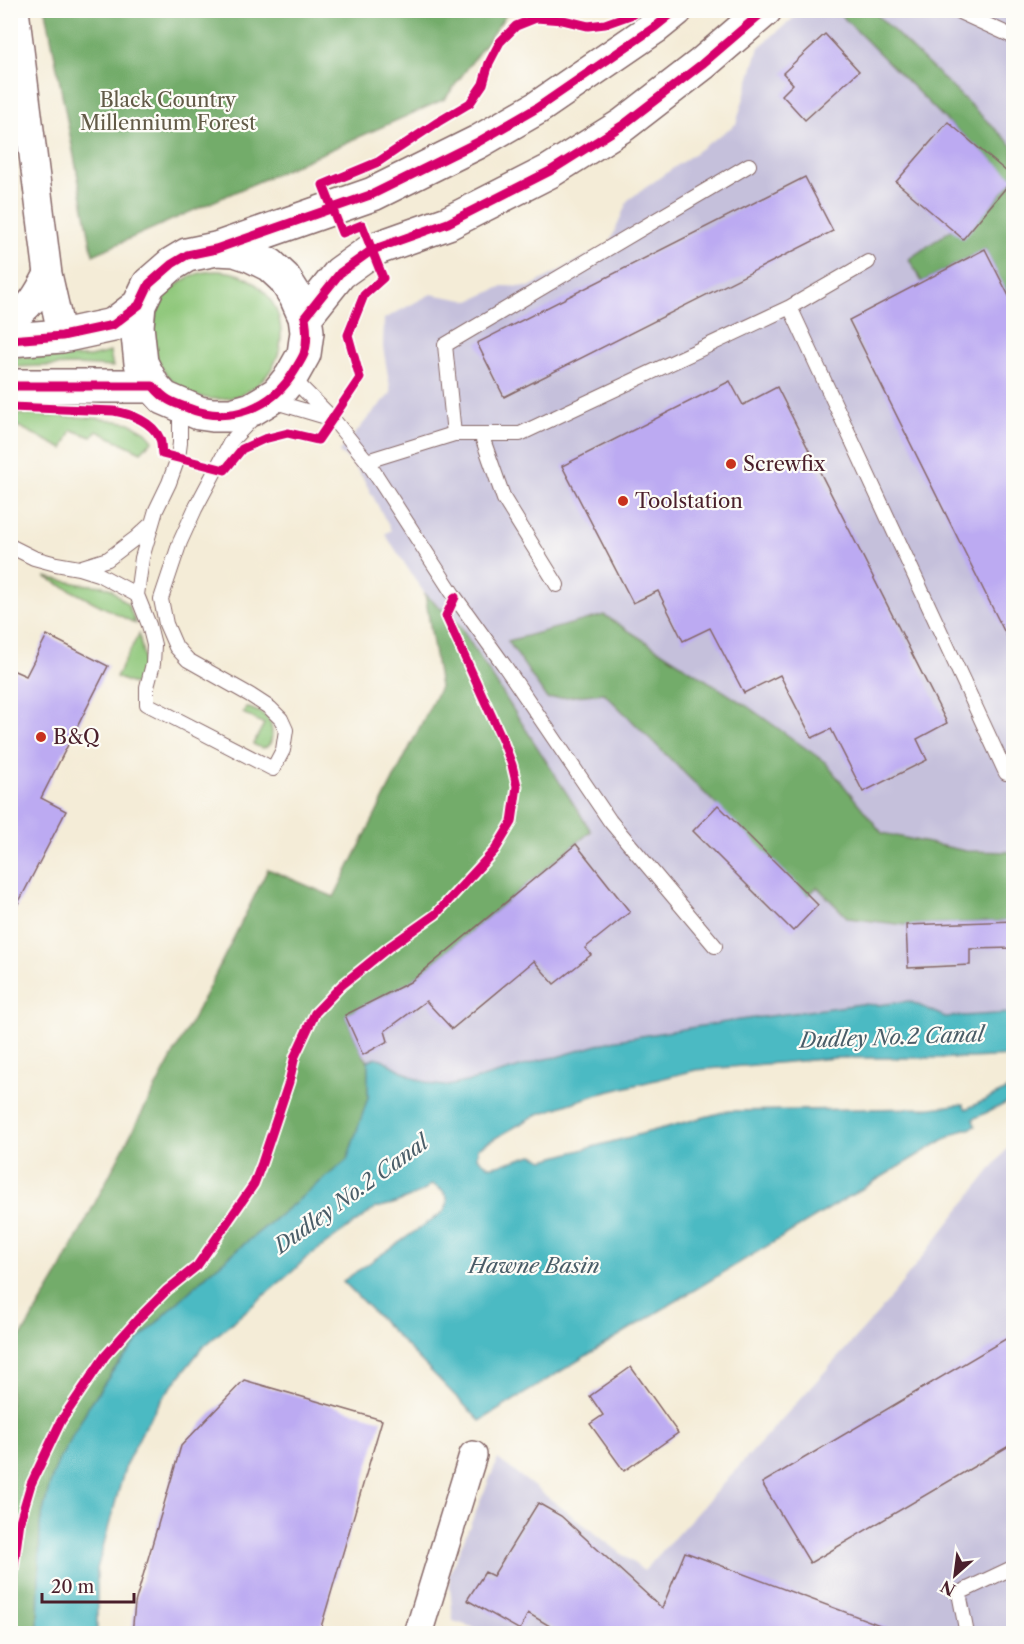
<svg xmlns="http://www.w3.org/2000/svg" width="1024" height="1644" font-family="'Libre Caslon Text',serif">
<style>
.industrial{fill:#c5c0db}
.green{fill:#8fc77a;stroke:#6c7352;stroke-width:1.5}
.forest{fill:#73ac6a;stroke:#5e664a;stroke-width:1.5}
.water{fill:#4bbac3;stroke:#4a6c77;stroke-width:1.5}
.building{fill:#bcaaf2}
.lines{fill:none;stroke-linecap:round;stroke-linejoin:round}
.service-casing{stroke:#866767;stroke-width:16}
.minor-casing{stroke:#866767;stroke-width:30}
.trunk-casing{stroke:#866767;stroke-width:36}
.service{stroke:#fff;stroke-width:14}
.minor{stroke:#fff;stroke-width:27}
.trunk{stroke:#fff;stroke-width:33}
.cycleway-casing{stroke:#fdfcf7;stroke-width:13}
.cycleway{stroke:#d6006c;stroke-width:9}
.poi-dot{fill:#c8321e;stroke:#fdfcf7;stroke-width:2}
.labels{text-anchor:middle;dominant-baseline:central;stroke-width:4.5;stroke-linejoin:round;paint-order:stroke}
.park-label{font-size:20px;fill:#625a47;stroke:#fdfcf7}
.poi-label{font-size:20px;fill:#4a1f2b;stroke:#fdfcf7;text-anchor:start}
.water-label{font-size:21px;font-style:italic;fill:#4a5d68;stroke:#fdfcf7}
</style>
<rect width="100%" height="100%" fill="#fdfcf7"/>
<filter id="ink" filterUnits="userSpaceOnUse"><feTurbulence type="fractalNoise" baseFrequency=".0167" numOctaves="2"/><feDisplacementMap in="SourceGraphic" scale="12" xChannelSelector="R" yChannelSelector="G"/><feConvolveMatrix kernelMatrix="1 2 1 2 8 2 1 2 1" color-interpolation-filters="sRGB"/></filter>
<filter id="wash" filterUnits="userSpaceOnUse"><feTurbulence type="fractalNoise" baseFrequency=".008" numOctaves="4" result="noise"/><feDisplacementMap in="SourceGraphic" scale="24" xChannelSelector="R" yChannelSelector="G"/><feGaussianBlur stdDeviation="1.35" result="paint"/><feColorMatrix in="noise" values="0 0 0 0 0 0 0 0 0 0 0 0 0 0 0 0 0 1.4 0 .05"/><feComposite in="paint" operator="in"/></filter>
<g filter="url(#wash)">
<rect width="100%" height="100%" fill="#f4ecd7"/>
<path class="industrial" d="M802 11H1013V1013L945 1017 909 1001 878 1005 861 1004 732 1021 540 1060 517 1068 475 1080 448 1086 434 1085 414 1078 382 1059 376 1058 368 1061 363 1055 345 1015 410 981 591 831 431 633 425 594 385 534 391 530 363 478 349 460 339 453 368 418 391 393 383 347 384 319 431 294 470 301 503 286 529 287 609 244 628 200 736 124 759 47Z
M1013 1141V1633H491L453 1621 449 1575 498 1459 644 1571 879 1312Z"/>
<path class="green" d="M153 335a64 64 0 1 1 128 0a64 64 0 1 1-128 0Z
M110 352 113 367 76 365 11 367V357H90Z
M11 414 97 418 130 423 146 432 153 440 141 452 97 431 92 437 72 430 63 449 18 426 11 439Z
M45 577 80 584 104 586 111 589 128 605 136 624Z
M139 634C143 656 148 666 137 686L116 677Z
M246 707C254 710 263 712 268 719 273 726 275 748 262 748 260 748 255 745 253 744L264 724 243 713Z"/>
<path class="forest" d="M46 11V10L515 11 506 15 445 99 93 255Z
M837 11H873L1013 146V178L948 122Z
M1013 179V306L985 249 922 282 909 259 951 230 980 196 991 206Z
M425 594 459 625 591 831 410 982 345 1015 363 1055 368 1061V1098L347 1160 209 1273 176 1304 138 1341 113 1371 89 1406 57 1464 50 1484 40 1524 38 1633H11L10 1349 24 1332 56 1278 137 1122 198 1009 268 869 334 897 440 687Z
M604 615 747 706 825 762 882 833 966 851 1013 852V921L906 925 848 918 817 887 808 896 604 693 547 699 508 641Z"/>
<path class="water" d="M909 1001 945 1017 1013 1013V1056L970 1058H835L696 1070 595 1095 536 1115 478 1148 477 1157C481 1160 485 1165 490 1166 497 1167 524 1157 533 1155L544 1160 727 1111 931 1108 963 1104 966 1109 1013 1087V1100L973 1119 975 1126 969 1129H964L938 1143 628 1330 480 1421 343 1281 443 1212C454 1198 444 1191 432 1184L422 1192 393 1204 376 1208 305 1259 293 1271 202 1348 161 1400 144 1428 126 1464 97 1569V1633H38L40 1524 50 1484 57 1464 89 1406 113 1371 138 1341 176 1304 209 1273 347 1160 368 1098V1061L376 1058 382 1059 414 1078 434 1085 448 1086 475 1080 517 1068 540 1060 557 1057 611 1041 732 1021 861 1004 878 1005Z"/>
<g id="blocks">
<path class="building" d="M825 34 859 71 805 120 782 95 793 84 783 73Z
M948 122 1014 178 963 239 896 182Z
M805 177 833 231 504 397 477 343Z
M985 249 1014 306V651L849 320Z
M730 381 743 405 777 387 947 723 917 739 927 760 863 792 831 729 812 738 780 675 744 693 710 628 683 641 658 591 633 603 562 466Z
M47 635 108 666 41 798 66 811 10 919V669L26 676Z
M718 805 818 905 793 931 693 831Z
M576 844 630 912 585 948 591 955 554 984 534 961 452 1029 426 1001 385 1031 388 1041 363 1055 345 1015 410 982Z
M1014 921V948L970 949V965L908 968 906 925Z
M1014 1334V1443L810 1563 762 1483Z
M631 1367 678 1433 624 1471 590 1424 603 1415 590 1396Z
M244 1380 382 1420 319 1634H132L135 1603 181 1446Z
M538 1503 561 1516 662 1608 685 1552 896 1631V1634H563L528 1613 520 1630 467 1600 485 1572 493 1576Z"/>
</g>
</g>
<g filter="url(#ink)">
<use href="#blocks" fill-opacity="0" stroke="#866767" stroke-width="1.5"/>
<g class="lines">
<g class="service-casing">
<path id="service" d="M955 10 1014 37
M790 307 868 262
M291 377 333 419 367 461 455 597 504 665 610 821 715 946
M272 401 333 419
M176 407 180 415V443L178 458 169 483 156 510 142 558 137 595 149 625 154 645 153 664 147 687V704L273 769 283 750 286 730 281 719 270 708 250 695 188 660 176 647 166 624 161 599 180 542 195 509 231 441 255 416
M454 434 445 345 749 165
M481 434 504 499 557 585
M367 461 454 434H520L790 307 1006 773
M10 546 34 558 56 564 79 568 98 574 137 595
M79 568 108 559 137 537 150 525
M967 1634 959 1593 1014 1567"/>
</g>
<g class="minor-casing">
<path id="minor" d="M15 10 48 274 62 336
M10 320C31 307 37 295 48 274
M418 1634 473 1455"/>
</g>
<g class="trunk-casing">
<path id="trunk" d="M216 249 235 250 250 255 270 265 284 278 296 297 305 317 307 332 304 354 291 377 277 394 252 409 231 415H213L199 413 164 398 153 386 141 363 137 326 139 305 149 284 172 264 187 255 216 249 373 194 478 142 537 108 655 27 676 10
M305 317 340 273 372 250 448 223 550 171 623 125 702 64 765 10
M10 340 62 336 113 325 139 305
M10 386H153"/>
</g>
<use href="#service" class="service"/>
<use href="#minor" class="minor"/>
<use href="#trunk" class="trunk"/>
<g class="cycleway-casing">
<path id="cycleway" d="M10 340 62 336 113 325 139 305 149 284 172 264 187 255 216 249 373 194 478 142 537 108 655 27 676 10
M10 386H153C165 400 171 402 188 408 229 425 273 408 295 370 298 365 302 359 304 354 308 342 307 329 305 317L340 273 372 250 448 223 550 171 623 125 702 64 765 10
M10 407 114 411C131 414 153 422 160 439 162 443 161 450 162 454L225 470 242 449 264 439 288 433 318 440 360 378 348 335 364 295 383 278 362 225 342 233 323 185 378 162 438 122 470 103 483 84 489 63 500 42 516 26 536 18 563 20 588 26 605 24 633 14 637 10
M10 1595 20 1521 31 1484 61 1421 105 1356 138 1319 167 1290 197 1266 254 1184 262 1163 289 1082 295 1056 315 1013 342 985 389 947 436 914 495 850 512 822 517 786 512 765 503 741 446 616 455 597"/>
</g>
<use href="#cycleway" class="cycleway"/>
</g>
</g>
<g class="poi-dot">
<circle cx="731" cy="464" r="6"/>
<circle cx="623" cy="501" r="6"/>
<circle cx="41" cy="737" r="6"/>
</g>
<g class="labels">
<g class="park-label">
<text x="168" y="100">Black Country<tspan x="168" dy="23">Millennium Forest</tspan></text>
</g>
<g class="poi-label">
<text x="743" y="464">Screwfix</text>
<text x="635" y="501">Toolstation</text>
<text x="53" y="737">B&amp;Q</text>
</g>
<g class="water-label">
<text transform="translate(892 1037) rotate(-2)">Dudley No.2 Canal</text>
<text transform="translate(351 1194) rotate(-36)">Dudley No.2 Canal</text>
<text x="534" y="1265">Hawne Basin</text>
</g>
</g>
<rect width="1024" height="1644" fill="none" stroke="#fdfcf7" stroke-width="36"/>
<g transform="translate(955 1575) rotate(208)" stroke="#fdfcf7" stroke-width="4.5" paint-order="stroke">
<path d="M0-4.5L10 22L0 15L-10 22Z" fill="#4a1f2b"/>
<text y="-9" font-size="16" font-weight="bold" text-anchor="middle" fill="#4a1f2b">N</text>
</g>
<path d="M42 1593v9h92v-9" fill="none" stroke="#4a1f2b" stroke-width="3"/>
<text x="51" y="1593" font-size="18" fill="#4a1f2b" stroke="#fdfcf7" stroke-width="4.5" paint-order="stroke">20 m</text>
</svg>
